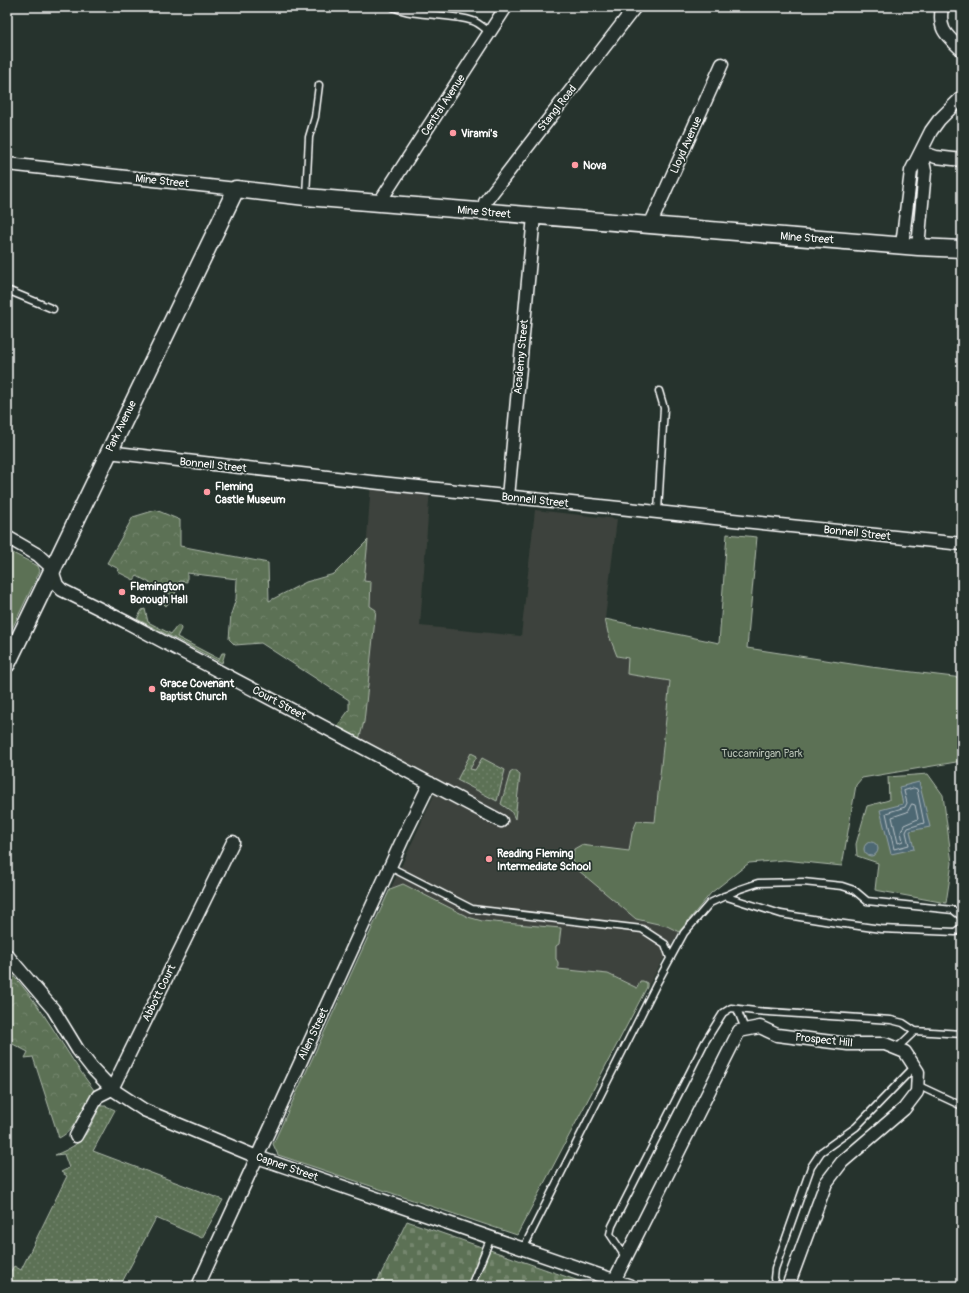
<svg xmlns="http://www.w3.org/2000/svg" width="969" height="1293" font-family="Pangolin,sans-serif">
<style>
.built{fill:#3c433c}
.grass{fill:url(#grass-dots);stroke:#adb8aa}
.forest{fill:url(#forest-crowns);stroke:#adb8aa}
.cemetery{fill:url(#cemetery-stones);stroke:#adb8aa}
.green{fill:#5b7155;stroke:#adb8aa}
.water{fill:#4e6773;stroke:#95a4ab}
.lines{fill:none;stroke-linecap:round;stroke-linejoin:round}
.shore{stroke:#b8c2c7;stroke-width:1}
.service-casing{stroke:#fff;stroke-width:9}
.minor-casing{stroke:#fff;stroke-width:15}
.tertiary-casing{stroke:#fff;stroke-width:19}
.service{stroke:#26332d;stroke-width:6}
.minor{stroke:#26332d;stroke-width:12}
.tertiary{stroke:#26332d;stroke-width:16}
.poi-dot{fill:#ff9aa2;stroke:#26332d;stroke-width:1.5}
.labels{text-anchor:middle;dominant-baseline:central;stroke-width:3.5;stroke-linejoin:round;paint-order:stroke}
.street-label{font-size:11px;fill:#fff;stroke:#26332d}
.poi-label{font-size:11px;font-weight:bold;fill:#fff;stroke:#26332d;text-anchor:start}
.park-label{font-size:11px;fill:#b5bfb2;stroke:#26332d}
</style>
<defs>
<pattern id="grass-dots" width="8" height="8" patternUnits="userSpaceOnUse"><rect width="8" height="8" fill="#5b7155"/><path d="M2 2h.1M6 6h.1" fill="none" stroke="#74866e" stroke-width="1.8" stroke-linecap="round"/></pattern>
<pattern id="forest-crowns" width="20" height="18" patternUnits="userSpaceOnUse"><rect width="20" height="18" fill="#5b7155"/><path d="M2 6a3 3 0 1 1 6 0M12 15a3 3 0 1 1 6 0" fill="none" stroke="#74866e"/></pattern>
<pattern id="cemetery-stones" width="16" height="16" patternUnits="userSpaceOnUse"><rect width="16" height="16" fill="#5b7155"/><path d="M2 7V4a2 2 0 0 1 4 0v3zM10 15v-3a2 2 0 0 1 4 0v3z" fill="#74866e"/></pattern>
</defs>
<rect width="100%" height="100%" fill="#26332d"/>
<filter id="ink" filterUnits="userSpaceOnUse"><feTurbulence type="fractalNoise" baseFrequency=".025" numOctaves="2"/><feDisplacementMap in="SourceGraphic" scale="8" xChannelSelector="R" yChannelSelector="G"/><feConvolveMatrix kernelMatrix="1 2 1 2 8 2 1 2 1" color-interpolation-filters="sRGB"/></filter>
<g filter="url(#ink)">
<path class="built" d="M371 482 430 488 420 626 521 636 535 510 617 519 605 619 608 633 618 657 628 658 644 677 670 680 655 822 637 821 632 833 629 851 636 919 667 926 679 932 643 995 517 1235 278 1155 273 1144 439 784 348 740 364 581Z"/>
<path class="grass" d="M145 609 148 622 171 634 177 626H180L181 629 177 637 219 659 222 653H225L222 663 137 619 142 610Z
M471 753 477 756 470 769 475 770 482 758 505 770 497 801 457 780Z
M513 771H517L520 775 515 819 511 811 501 804 510 773Z
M100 1106H106L115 1110 93 1151 223 1200 202 1238 156 1218 120 1286H7V1273L9 1274 14 1266 21 1270 67 1176 61 1172 69 1168 64 1154 55 1155C85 1143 87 1134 100 1106Z"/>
<path class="forest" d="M156 510 180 520V546L268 563 269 601 306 582 334 574 368 540 364 581 371 582 370 606 376 610 364 722 358 743 333 732 349 710V700L261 643 235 645 229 639 231 614 236 599 237 579 187 573V582L180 581 174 596 166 606 164 604 172 595 137 576 134 580 118 572 119 569 107 563 133 517Z
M7 969C43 1005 63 1050 94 1090 81 1107 79 1128 59 1138L33 1057 25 1058 28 1052 7 1041Z"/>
<path class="cemetery" d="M407 1221 593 1286H375Z"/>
<path class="green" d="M727 534 757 537 747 648 871 667 962 678V761L862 778 856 785 842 866 784 860 749 863 711 893 679 932 667 926 636 919 572 865 574 849 581 845 629 851 632 833 637 821 655 822 670 681 627 674 628 658 617 656 608 633 605 619 719 643Z
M7 550 38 566 40 571 7 639Z
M928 774 943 795 952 863 946 903 875 890 878 863 857 856 856 844 867 806 889 800 888 777Z
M403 884 468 917 482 921 561 928 559 944 556 946V959L558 962V969L608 974 637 988 640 981H643L647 983V987L517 1235 278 1155 273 1144 390 889Z"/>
<path class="water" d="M919 782 930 827 910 831 914 849 891 854 880 810 903 804 899 787Z
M864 849a7 7 0 1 1 14 0a7 7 0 1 1-14 0Z"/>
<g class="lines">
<path class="shore" d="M914 788 917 789 924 823 908 828 906 832 909 845 894 849 886 813 905 807 907 803 904 791Z
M912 804 915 805 918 819 904 825 901 832 903 841 898 843 892 817 907 812Z"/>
<g class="service-casing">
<path id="service" d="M393 7C416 17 449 13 473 21 479 23 485 29 491 33
M306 196 309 137 315 117 319 85
M7 290 53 309
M658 511 664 408 659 391
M390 867 472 909 642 929 665 944 670 958
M724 896 781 914 837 923 881 929 955 932 962 927
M737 1009 745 1029
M896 1049 915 1031 962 1034
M917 1085 962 1106
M523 1249 658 981 684 933 710 903 740 889 758 883 803 882 842 886 854 890 867 901 953 910 962 917
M626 1258 610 1234 612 1226 705 1042 723 1013 731 1008 755 1011 891 1020 903 1023 915 1031
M471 1286 491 1237
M777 1286 774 1278 775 1269 811 1167 821 1152 856 1127 915 1066"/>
</g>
<g class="minor-casing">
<path id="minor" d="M942 7C938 30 946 35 962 50
M921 152 936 157 962 160
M7 164 236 189
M379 203 506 7
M485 212V202L635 7
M650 225 722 64
M902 245 911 171 931 131 939 120 962 97
M918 247 925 171 921 152
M108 452 371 482 962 544
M508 497 534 216
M7 537 38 555 51 567 57 585 62 590 128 623 501 821
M7 955 53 1009 78 1050 92 1068 112 1089 144 1110 257 1157 631 1286
M76 1136 98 1096 112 1089 233 842
M614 1281 739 1031 760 1027 777 1035 848 1044H885L905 1052 918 1072 917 1092 904 1109 842 1162 826 1183 788 1286
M198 1286 404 836 430 783"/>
</g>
<g class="tertiary-casing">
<path id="tertiary" d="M7 664 236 189 306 197 918 247 962 249"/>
</g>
<use href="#service" class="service"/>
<use href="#minor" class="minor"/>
<use href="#tertiary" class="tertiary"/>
</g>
</g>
<g class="poi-dot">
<circle cx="453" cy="133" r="4"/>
<circle cx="575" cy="165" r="4"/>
<circle cx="207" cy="492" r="4"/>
<circle cx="122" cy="592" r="4"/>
<circle cx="152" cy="689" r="4"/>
<circle cx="489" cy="859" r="4"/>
</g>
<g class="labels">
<g class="street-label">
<text transform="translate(443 105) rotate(-57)">Central Avenue</text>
<text transform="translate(557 108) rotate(-52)">Stangl Road</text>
<text transform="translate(686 145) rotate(-66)">Lloyd Avenue</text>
<text transform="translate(162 181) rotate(6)">Mine Street</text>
<text transform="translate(484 212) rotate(5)">Mine Street</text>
<text transform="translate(807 238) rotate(4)">Mine Street</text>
<text transform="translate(521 357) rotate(-85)">Academy Street</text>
<text transform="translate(121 426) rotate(-64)">Park Avenue</text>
<text transform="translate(213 465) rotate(6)">Bonnell Street</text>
<text transform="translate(535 500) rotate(6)">Bonnell Street</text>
<text transform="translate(857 533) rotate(6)">Bonnell Street</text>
<text transform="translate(279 703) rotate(28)">Court Street</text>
<text transform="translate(159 993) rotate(-64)">Abbott Court</text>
<text transform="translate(313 1034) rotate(-65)">Allen Street</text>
<text transform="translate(824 1040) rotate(6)">Prospect Hill</text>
<text transform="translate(287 1167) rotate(19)">Capner Street</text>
</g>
<g class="poi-label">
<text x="461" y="133">Virami's</text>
<text x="583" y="165">Nova</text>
<text x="215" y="486">Fleming<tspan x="215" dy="13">Castle Museum</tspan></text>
<text x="130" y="586">Flemington<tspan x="130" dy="13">Borough Hall</tspan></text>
<text x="160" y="683">Grace Covenant<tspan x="160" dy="13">Baptist Church</tspan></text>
<text x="497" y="853">Reading Fleming<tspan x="497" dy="13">Intermediate School</tspan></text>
</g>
<g class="park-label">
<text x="762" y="753">Tuccamirgan Park</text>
</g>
</g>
<rect width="969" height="1293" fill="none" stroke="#26332d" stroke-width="24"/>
<rect x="12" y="12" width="945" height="1269" fill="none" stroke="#fff" stroke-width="1.5" filter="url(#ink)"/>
</svg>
